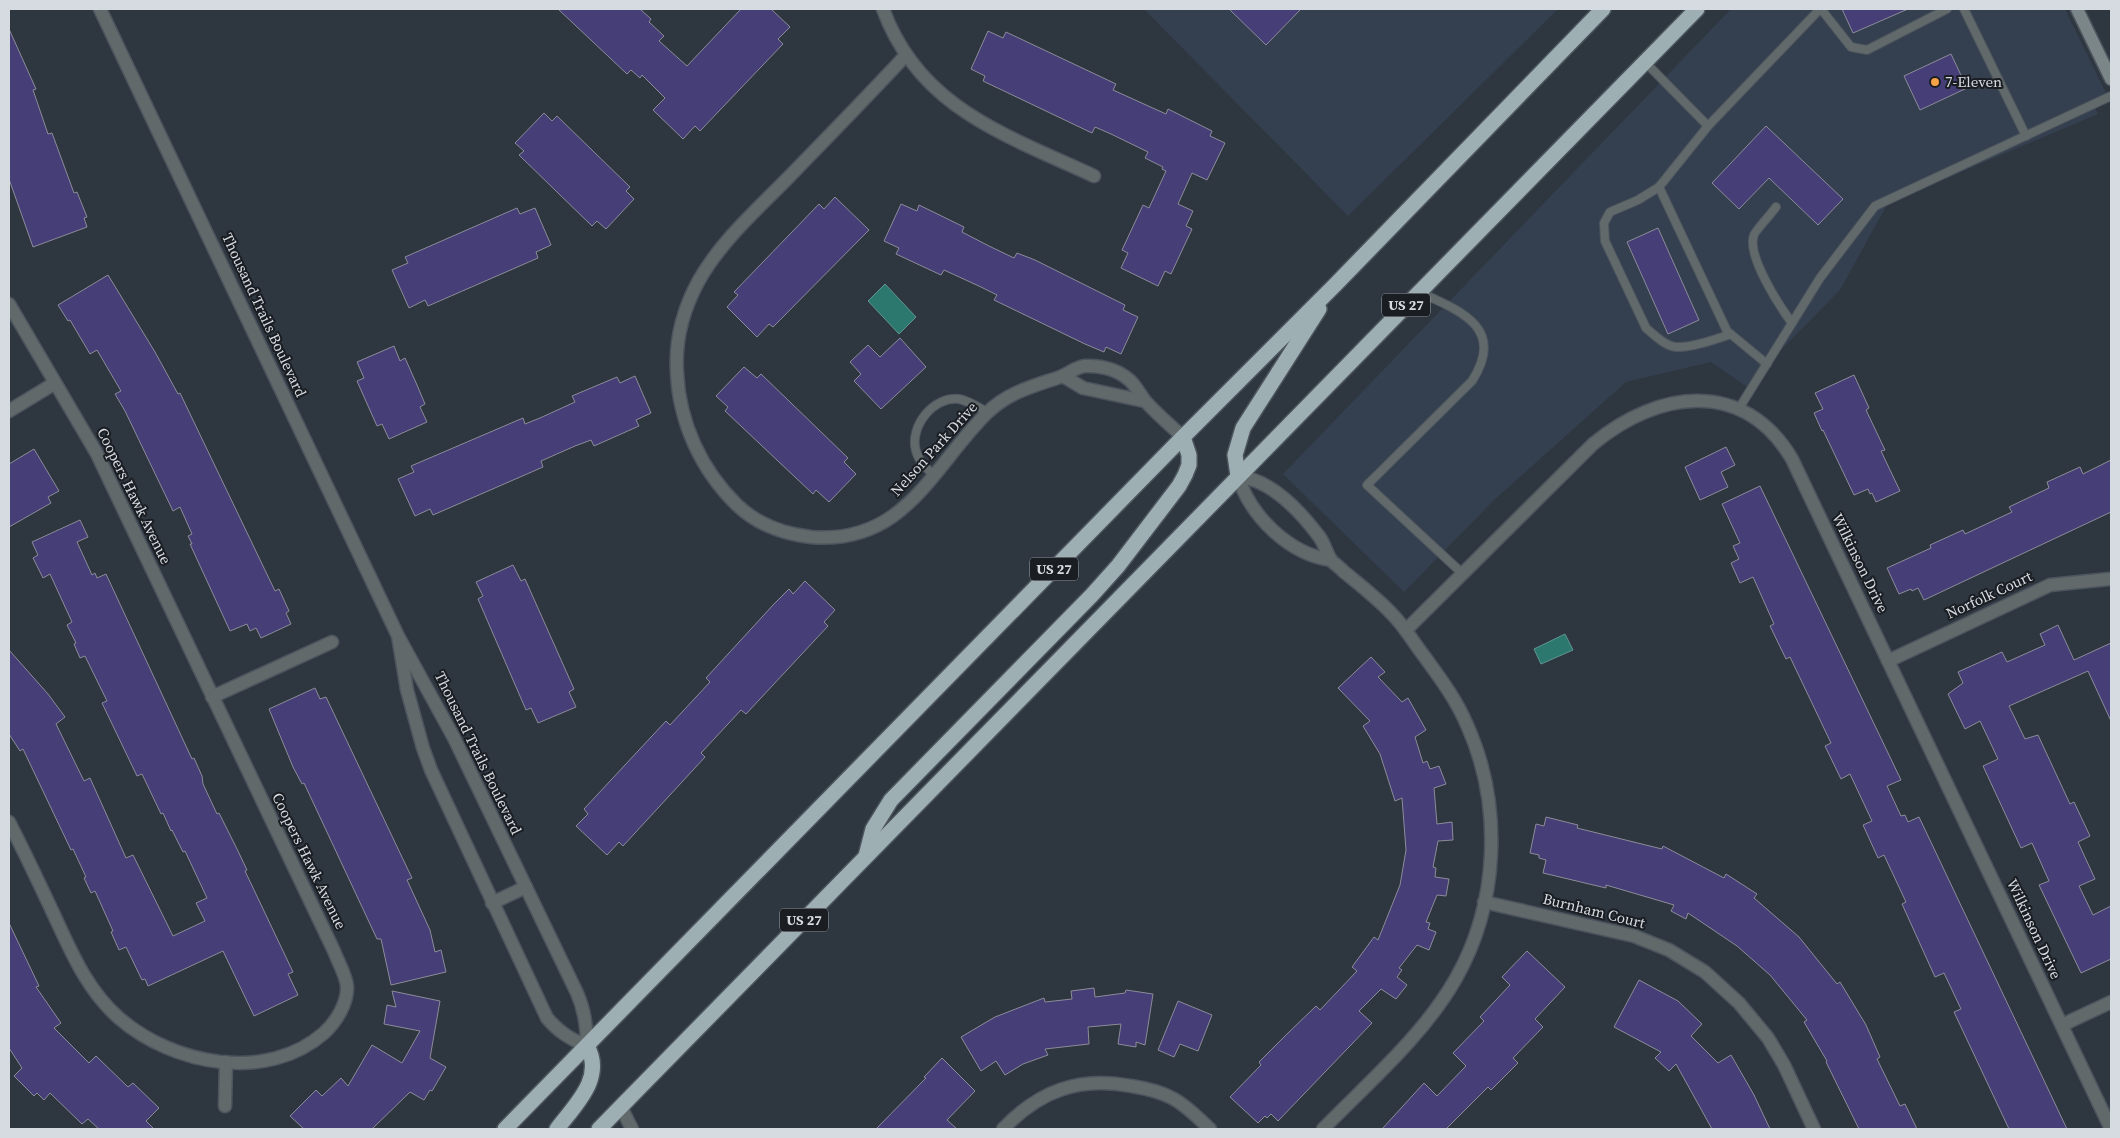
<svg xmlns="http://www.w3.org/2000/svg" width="2120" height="1138" font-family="'Source Serif 4',serif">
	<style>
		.built { fill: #34404f }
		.water { fill: #2c786f; stroke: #5f9691 }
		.building { fill: #453e77; stroke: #8c8c99 }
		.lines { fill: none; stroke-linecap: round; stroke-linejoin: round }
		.lane-casing { stroke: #4c545d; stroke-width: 10 }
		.street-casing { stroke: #4c545d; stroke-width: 15 }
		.secondary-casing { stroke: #4c545d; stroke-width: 15 }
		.highway-casing { stroke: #4c545d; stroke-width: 18 }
		.lane { stroke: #62696b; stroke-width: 8 }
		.street { stroke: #62696b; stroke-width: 12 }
		.secondary { stroke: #7b8689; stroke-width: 12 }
		.highway { stroke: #9eafb4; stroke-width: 15 }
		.poi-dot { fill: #f7a148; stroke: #1a1d22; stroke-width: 2 }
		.labels { text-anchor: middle; stroke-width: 4; stroke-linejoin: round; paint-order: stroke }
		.shield { fill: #1a1d22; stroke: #9da2a8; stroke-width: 1 }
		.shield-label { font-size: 14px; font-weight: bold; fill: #d5dbe1 }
		.poi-label { font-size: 15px; fill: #d5dbe1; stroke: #1a1d22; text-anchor: start }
		.street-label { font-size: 15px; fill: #d5dbe1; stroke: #1a1d22 }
	</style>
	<rect width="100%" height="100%" fill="#2e3640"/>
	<!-- built -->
	<g class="built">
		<polygon points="1144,9 1558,9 1348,216"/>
		<polygon points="1731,9 2065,9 2106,93 2094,105 2098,114 1888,203 1840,290 1780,351 1753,391 1711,362 1626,382 1494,500 1404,592 1283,474"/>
	</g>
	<!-- water -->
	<g class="water">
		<polygon points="885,284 916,317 899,334 868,301"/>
		<polygon points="1565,634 1573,650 1541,664 1534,649"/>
	</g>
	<!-- building -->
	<g class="building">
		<polygon points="558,9 640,9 651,19 649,22 664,36 659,41 687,66 741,9 771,9 790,27 778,39 783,44 719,111 700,131 695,126 683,139 653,110 665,98 642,75 640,78 631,70 627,74"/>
		<polygon points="1229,9 1301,9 1266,45"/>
		<polygon points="1842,9 1908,9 1853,33"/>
		<polygon points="9,29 36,89 33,90 48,134 52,133 74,193 77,192 87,217 84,218 87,227 33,247 9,179"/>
		<polygon points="988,31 1003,38 1006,32 1097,75 1116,84 1113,90 1166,114 1168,109 1212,131 1210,136 1225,143 1207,180 1192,173 1178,204 1193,211 1186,226 1192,229 1171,274 1165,271 1158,286 1121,268 1128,253 1122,250 1143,205 1149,208 1166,171 1162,169 1163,167 1145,158 1148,152 1111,134 1095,127 1092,133 983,81 985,76 971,69"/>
		<polygon points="1951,54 1967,88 1920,110 1904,76"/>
		<polygon points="544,113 552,121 557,116 630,187 626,191 634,199 606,229 597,221 592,226 519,155 524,151 515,143"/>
		<polygon points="1766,126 1843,199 1818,225 1769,178 1739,209 1712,183"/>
		<polygon points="835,197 869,230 773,327 769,324 757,337 727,307 738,295 734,292 819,204 824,209"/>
		<polygon points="901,204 917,211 919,205 964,227 962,232 989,246 1014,258 1017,253 1035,260 1125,305 1123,310 1138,317 1121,354 1106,347 1104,352 1085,344 994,300 997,295 981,287 944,270 941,275 896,254 899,248 884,241"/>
		<polygon points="517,208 520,214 535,208 551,245 536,252 538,258 428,306 425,300 409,308 392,270 408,263 405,257"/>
		<polygon points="1658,228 1699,320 1668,334 1627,242"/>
		<polygon points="108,275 155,352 178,394 180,393 275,591 279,589 289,611 286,613 291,624 261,638 256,628 250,631 247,624 230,631 190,544 192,544 188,536 192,534 180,507 173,511 125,411 115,394 121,391 97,350 90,354 70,320 68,321 58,305"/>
		<polygon points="900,338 926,367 881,409 854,381 861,374 850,362 868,345 880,357"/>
		<polygon points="394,346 400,361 405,358 417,385 425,404 420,407 427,422 389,439 382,424 377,426 357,381 364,378 357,362"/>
		<polygon points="744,367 757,378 761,374 848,458 844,462 856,474 829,502 816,490 813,494 725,411 728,407 716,396"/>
		<polygon points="1854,375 1869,408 1866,410 1885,450 1881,451 1900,491 1876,502 1872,493 1870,494 1868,489 1854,495 1823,430 1822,431 1814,413 1823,409 1815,393"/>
		<polygon points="635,376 651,413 636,420 639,426 594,446 591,440 575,446 541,461 543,467 433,515 430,509 415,516 398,479 414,472 411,466 523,418 525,424 540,418 575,402 572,396 617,377 620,383"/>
		<polygon points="1726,447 1735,465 1721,472 1728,487 1700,500 1685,467"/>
		<polygon points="34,449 59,491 48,497 51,503 9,527 9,464"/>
		<polygon points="2111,460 2111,512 1924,600 1918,588 1912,591 1911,589 1899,594 1887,568 1931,548 1930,545 1963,530 1965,534 2012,512 2009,507 2049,488 2047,482 2080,467 2083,474"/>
		<polygon points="1760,486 1901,780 1887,786 1901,816 1905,815 1908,822 1919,817 2067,1129 2009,1129 1954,1012 1961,1009 1944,973 1935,977 1902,904 1906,902 1884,855 1878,858 1863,825 1872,821 1850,774 1841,779 1825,746 1831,743 1790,657 1786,659 1770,626 1774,624 1753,577 1740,583 1731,563 1739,559 1733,546 1740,543 1722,504"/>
		<polygon points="80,520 88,537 77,542 92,575 95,573 97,578 106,574 192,759 194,758 202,776 203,784 217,814 219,813 237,849 247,870 245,871 293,972 288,974 298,995 254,1016 223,951 148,986 145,979 142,980 126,947 119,950 111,932 113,931 95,891 91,893 84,878 86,877 73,849 71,850 23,749 20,751 9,734 9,650 48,694 65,717 56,724 84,781 90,778 126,858 133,855 173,936 205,921 196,903 207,898 185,851 183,852 172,830 171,831 163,813 161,814 142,774 137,776 102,703 107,701 85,656 80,658 74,644 76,643 67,625 72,622 50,574 43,578 33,558 38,555 32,542"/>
		<polygon points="513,565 521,581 525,579 574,689 569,692 576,707 538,723 531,708 526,710 478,599 483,596 476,582"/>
		<polygon points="805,581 835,610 824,622 828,626 746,714 741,710 701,753 705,757 623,846 619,842 607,855 576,826 588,814 584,809 666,721 670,725 710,682 706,678 774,604 789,589 793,594"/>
		<polygon points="2058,625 2074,660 2111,643 2111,721 2088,671 2009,706 2025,739 2038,735 2070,804 2074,802 2090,836 2078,842 2095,879 2079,886 2093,915 2111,906 2111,959 2081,973 2039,885 2049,881 2032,843 2021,848 1983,766 1998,759 1980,721 1965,729 1948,694 1963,683 1958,672 2002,652 2007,662 2045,645 2040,634"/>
		<polygon points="1371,657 1385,672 1378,677 1402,702 1408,698 1426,730 1415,737 1423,763 1427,761 1430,769 1439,766 1446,784 1434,788 1437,824 1452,822 1453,840 1438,841 1433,867 1436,868 1435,877 1449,879 1446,896 1437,895 1426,922 1430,923 1428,929 1436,932 1429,950 1417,945 1399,968 1402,970 1397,977 1407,985 1396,999 1381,989 1359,1011 1372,1023 1278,1121 1271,1114 1267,1118 1265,1116 1258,1123 1230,1097 1261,1065 1259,1062 1285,1036 1316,1006 1320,1010 1357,971 1352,967 1374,937 1378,940 1400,885 1406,850 1402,798 1395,801 1380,754 1363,726 1370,721 1338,688"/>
		<polygon points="315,688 320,699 326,697 400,853 412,878 407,880 430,930 435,952 441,950 446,972 391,985 381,939 377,939 304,783 302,784 293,767 269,709"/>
		<polygon points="1546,817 1578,825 1577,828 1662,849 1663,846 1724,878 1726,874 1757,894 1754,898 1799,937 1837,984 1840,982 1866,1025 1880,1057 1877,1059 1900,1106 1905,1104 1917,1129 1859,1129 1826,1062 1827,1061 1804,1022 1807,1020 1770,975 1737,946 1688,913 1686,919 1671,911 1674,905 1606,885 1606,888 1543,873 1546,860 1539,858 1539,855 1530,853 1536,824 1544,826"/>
		<polygon points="9,923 39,986 36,987 61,1023 54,1028 89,1063 96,1056 128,1087 133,1083 159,1108 146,1121 154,1129 99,1129 88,1119 82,1124 50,1093 44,1100 37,1093 34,1096 14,1076 22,1068 9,1048"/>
		<polygon points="1527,951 1565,987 1535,1019 1543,1027 1513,1058 1518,1063 1491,1090 1488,1087 1446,1129 1382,1129 1424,1083 1437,1096 1466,1066 1453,1053 1484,1021 1480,1017 1510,985 1502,977"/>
		<polygon points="1639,980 1678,1001 1702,1024 1691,1036 1718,1063 1731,1055 1754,1095 1770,1129 1712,1129 1676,1064 1669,1071 1655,1058 1661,1052 1614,1027"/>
		<polygon points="1094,988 1095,997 1125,993 1126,990 1153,994 1145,1045 1136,1042 1136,1047 1118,1044 1121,1024 1088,1027 1089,1044 1045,1049 1048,1055 1023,1064 1005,1075 996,1061 981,1071 961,1037 995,1017 1044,998 1045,1002 1072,999 1071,991"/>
		<polygon points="392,991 440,1001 430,1058 446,1067 432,1091 430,1090 424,1100 410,1092 372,1129 304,1129 290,1116 316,1090 322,1096 341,1078 348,1086 372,1045 402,1063 420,1031 384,1024 387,1005 396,1007"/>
		<polygon points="1178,1001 1212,1015 1198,1051 1180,1044 1174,1057 1158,1050"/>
		<polygon points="942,1058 975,1091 947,1120 957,1129 876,1129 926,1078 924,1077"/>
	</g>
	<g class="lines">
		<!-- lane casing -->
		<g class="lane-casing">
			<g id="lane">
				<polyline points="1821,9 1851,47 1867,50 1947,9"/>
				<polyline points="1964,9 2026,136"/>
				<polyline points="1645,62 1708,126 1820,9"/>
				<polyline points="1659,187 1708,126"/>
				<path d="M 1776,207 C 1772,213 1755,231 1754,235 C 1746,255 1780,307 1792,323"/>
				<path d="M 1419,292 C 1461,311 1506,328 1472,381 L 1367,485 L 1463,574"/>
				<path d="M 1731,334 C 1717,339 1691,348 1676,347 C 1665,346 1654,335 1646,328 L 1605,241 L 1604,223 L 1610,212 L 1638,200 L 1659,187 L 1727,331 L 1767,364"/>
				<polyline points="1738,410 1820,278 1875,206 2111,96"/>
				<path d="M 935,476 C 927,469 919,462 916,451 C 909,427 933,396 959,399 C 969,401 978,407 987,412"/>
			</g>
		</g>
		<!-- street casing -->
		<g class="street-casing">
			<g id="street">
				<path d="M 100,9 L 398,636 L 454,738 L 577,993 C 585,1011 587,1027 587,1046 C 570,1039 559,1032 547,1018 L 431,770 L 423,748 L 407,690 L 398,636"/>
				<path d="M 883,9 C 919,108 1006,135 1094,176"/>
				<path d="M 906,55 C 866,98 825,140 784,182 C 753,213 719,244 698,282 C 683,310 675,341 677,372 C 679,422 701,470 737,505 C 757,524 784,534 811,537 C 905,545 932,467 987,413 C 1008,392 1034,386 1060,377 C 1069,374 1075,367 1085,366 C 1103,365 1123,371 1134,385 C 1139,391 1142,398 1147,403 C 1158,415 1171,426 1183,437"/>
				<path d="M 9,304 L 97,454 L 334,951 C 338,962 346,975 347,986 C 348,1003 336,1022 324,1033 C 267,1083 173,1065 119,1018 C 88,991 72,954 55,917 C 40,885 25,853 9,822"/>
				<polyline points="1063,376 1083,388 1144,401"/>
				<polyline points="9,411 55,383"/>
				<path d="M 1406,630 L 1593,444 C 1658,390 1744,378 1792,459 L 2111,1129"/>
				<polyline points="1888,661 2050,585 2109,579"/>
				<polyline points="212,697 332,642"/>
				<polyline points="1484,902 1634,936 1669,950 1705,972 1739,1003 1768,1038 1784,1065 1814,1129"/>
				<polyline points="492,903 526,887"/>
				<polyline points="2062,1025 2111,1002"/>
				<polyline points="225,1106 226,1062"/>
				<polyline points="621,1107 632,1129"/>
				<path d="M 1003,1129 C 1039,1091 1079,1076 1131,1086 C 1144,1088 1159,1091 1172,1098 C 1186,1105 1198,1118 1210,1129"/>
				<path d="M 1323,1129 C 1369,1082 1422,1037 1455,980 C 1499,904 1503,805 1467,725 C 1456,699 1440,678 1424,656 C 1413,642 1405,627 1392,614 C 1377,598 1360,585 1343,571 C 1340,567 1334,564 1331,560 C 1326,552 1324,542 1318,535 C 1299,510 1271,480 1238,476 C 1250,516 1289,554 1331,560"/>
			</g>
		</g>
		<!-- secondary casing -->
		<g class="secondary-casing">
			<polyline id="secondary" points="2077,9 2111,79"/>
		</g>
		<!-- highway casing -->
		<g class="highway-casing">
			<g id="highway">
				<polyline points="1238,476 1235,455 1243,428 1319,309"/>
				<polyline points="866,856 873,829 891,800 1092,595 1118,566 1179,486 1185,475 1189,465 1189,455 1183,437"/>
				<polyline points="505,1129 1183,437 1335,285 1603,9"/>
				<path d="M 557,1129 C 575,1105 605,1078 587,1046"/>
				<polyline points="599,1129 1697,9"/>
			</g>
		</g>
		<!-- lane -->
		<use href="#lane" class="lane"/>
		<!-- street -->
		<use href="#street" class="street"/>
		<!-- secondary -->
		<use href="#secondary" class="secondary"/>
		<!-- highway -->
		<use href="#highway" class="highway"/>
	</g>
	<!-- markers -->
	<circle class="poi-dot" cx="1935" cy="82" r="5"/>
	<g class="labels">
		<!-- shield labels -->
		<g class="shield">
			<rect x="1382" y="293.5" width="48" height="23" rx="4"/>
			<rect x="1030" y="557.5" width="48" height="23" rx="4"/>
			<rect x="780" y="908.5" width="48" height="23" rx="4"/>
		</g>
		<g class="shield-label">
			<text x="1406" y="310">US 27</text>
			<text x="1054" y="574">US 27</text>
			<text x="804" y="925">US 27</text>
		</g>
		<!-- poi labels -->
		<g class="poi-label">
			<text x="1945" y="87">7-Eleven</text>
		</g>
		<!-- street labels -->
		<g class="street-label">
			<text transform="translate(264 315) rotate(65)" y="5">Thousand Trails Boulevard</text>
			<text transform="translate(934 449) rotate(-48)" y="5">Nelson Park Drive</text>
			<text transform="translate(134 496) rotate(64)" y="5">Coopers Hawk Avenue</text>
			<text transform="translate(1860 563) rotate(64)" y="5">Wilkinson Drive</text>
			<text transform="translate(1989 595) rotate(-25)" y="5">Norfolk Court</text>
			<text transform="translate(478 753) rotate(64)" y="5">Thousand Trails Boulevard</text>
			<text transform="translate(309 861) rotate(64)" y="5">Coopers Hawk Avenue</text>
			<text transform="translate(1594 911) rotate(14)" y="5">Burnham Court</text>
			<text transform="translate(2034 929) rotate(65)" y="5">Wilkinson Drive</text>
		</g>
	</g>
	<!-- border -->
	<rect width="2120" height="1138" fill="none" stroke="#d5dbe1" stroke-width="20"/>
</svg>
